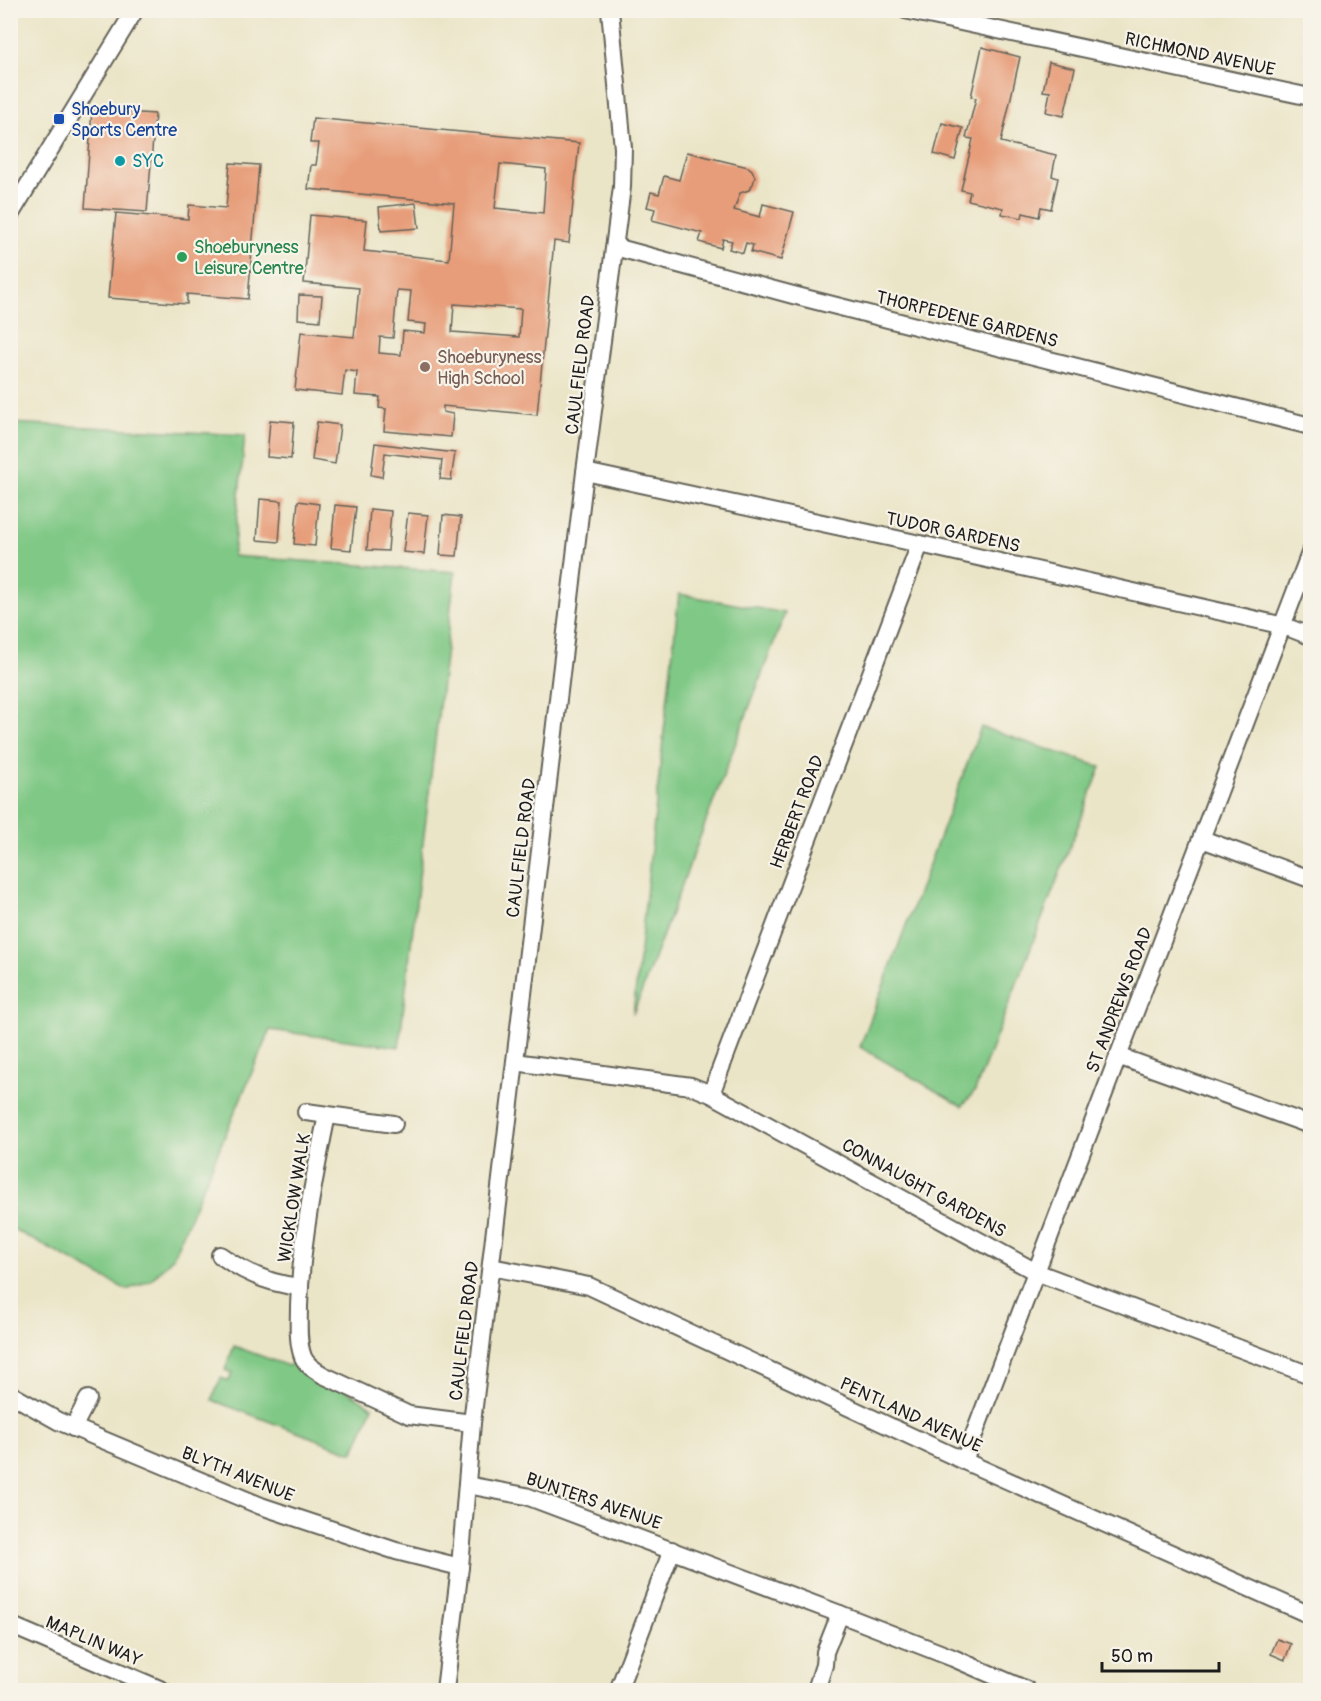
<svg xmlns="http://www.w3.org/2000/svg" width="1321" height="1701" font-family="Pangolin,sans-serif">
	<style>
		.green { fill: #7fc885; stroke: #4e7250; stroke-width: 1.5 }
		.building { fill: #e79d79; fill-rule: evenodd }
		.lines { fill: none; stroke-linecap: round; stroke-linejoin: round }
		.minor-casing { stroke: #646258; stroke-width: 20 }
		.minor { stroke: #fff; stroke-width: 16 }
		.transit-dot { fill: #1a4fb4; stroke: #f7f3e8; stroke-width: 2 }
		.culture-dot { fill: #0f9aa8; stroke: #f7f3e8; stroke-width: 2 }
		.leisure-dot { fill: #2e9e5b; stroke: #f7f3e8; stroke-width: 2 }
		.education-dot { fill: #8d6e63; stroke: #f7f3e8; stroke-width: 2 }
		.labels { text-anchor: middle; stroke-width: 4.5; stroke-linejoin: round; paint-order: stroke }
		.street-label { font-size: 18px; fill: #1c1c1c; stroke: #f7f3e8 }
		.transit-label { font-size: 18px; fill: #164399; stroke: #f7f3e8; text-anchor: start }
		.culture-label { font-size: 18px; fill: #0d838f; stroke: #f7f3e8; text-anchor: start }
		.leisure-label { font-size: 18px; fill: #27864d; stroke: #f7f3e8; text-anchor: start }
		.education-label { font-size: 18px; fill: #785e54; stroke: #f7f3e8; text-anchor: start }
	</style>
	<rect width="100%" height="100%" fill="#f7f3e8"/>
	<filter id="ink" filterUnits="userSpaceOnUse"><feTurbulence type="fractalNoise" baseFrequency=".0167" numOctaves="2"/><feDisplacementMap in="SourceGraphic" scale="12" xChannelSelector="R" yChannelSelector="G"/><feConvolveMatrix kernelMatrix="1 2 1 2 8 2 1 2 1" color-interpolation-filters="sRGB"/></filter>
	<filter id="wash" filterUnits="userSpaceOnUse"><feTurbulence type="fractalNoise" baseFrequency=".008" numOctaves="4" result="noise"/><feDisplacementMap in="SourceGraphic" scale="24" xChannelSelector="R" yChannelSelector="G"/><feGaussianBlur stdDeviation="1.35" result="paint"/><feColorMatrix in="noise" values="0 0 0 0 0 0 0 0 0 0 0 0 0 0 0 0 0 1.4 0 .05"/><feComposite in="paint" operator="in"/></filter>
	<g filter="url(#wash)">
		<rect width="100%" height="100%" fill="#ebe5c8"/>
		<!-- green -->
		<g class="green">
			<polygon points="10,423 245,435 233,556 455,572 399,1047 270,1030 173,1257 151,1280 127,1290 11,1228"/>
			<polygon points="679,594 785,613 633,1014"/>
			<polygon points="981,727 1101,767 975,1091 962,1106 860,1047"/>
			<polygon points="234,1346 288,1366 297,1360 373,1407 353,1453 212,1400 221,1378 229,1381 232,1373 225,1370"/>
		</g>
		<g id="blocks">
			<!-- building -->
			<g class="building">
				<polygon points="982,47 1020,57 1001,142 1056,155 1052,176 1058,178 1051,209 1041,207 1039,217 1023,213 1022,218 1002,214 1003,208 968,200 970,192 961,190 973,139 966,138 976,98 971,97"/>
				<polygon points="1049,62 1075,68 1064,116 1046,112 1050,92 1043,91"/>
				<polygon points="92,110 155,114 147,212 85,208"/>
				<path d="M 313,118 L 579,143 L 569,243 L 554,241 L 537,415 L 443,406 L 443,412 L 453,414 L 451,437 L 384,431 L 386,409 L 379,408 L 380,397 L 355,395 L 357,372 L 345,370 L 342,395 L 295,390 L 301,332 L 354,337 L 359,288 L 304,283 L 310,215 L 367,220 L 364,251 L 449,260 L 454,203 L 308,189 L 311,165 L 316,165 L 319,143 L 310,143 ZM 500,164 L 546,169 L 543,213 L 495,208 ZM 397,290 L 411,291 L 408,322 L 426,324 L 425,333 L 403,331 L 401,355 L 379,353 L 380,337 L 393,338 ZM 454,304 L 521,309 L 519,337 L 452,332 Z"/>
				<polygon points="942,123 963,128 955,160 934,154"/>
				<polygon points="687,152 748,167 752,170 755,177 753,184 749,190 740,193 734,210 760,217 763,204 794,212 781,260 751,252 753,245 746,243 743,253 729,249 732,241 723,239 721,248 699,242 702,233 652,220 655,209 647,207 651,192 659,194 664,176 679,180"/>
				<polygon points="230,163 259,165 248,299 187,294 187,304 108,298 116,213 188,219 189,205 226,208"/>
				<polygon points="416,203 419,228 381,231 379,207"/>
				<polygon points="299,295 322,296 320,321 298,319"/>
				<polygon points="270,420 294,422 291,459 267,457"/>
				<polygon points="317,422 340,425 335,464 312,460"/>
				<polygon points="375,443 455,453 451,480 440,479 442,460 385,453 382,477 371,475"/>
				<polygon points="260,499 282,501 279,542 257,540"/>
				<polygon points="298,501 319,504 315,546 294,544"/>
				<polygon points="335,505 356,507 351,550 331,548"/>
				<polygon points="370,509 391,511 388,551 367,550"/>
				<polygon points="408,513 428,515 424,554 403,552"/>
				<polygon points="443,515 461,517 457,556 440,555"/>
				<polygon points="1277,1639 1291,1644 1285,1660 1271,1654"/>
			</g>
		</g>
	</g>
	<g filter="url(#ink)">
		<use href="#blocks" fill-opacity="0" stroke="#646258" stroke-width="1.5"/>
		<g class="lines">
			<!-- minor casing -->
			<g class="minor-casing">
				<g id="minor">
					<polyline points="905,10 1310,97"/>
					<polyline points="10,215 135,10"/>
					<polyline points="615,247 793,295 1310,426"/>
					<polyline points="585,472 920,544 1284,626 1310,636"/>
					<polyline points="1202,839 1310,879"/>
					<polyline points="1118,1056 1310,1125"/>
					<polyline points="515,1062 691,1086 711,1094 1036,1272 1310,1375"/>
					<polyline points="711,1094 920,544"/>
					<polyline points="306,1112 394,1124"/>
					<path d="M 327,1115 C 314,1178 301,1242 299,1306 C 299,1322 297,1342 303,1357 C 307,1366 315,1370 323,1375 L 409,1415 L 472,1423"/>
					<path d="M 220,1255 C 243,1272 271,1284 300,1287"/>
					<polyline points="491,1267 589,1286 964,1461 1310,1615"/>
					<polyline points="10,1394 58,1421 261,1506 396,1551 460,1567"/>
					<polyline points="73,1428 88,1399"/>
					<polyline points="964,1461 1310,553"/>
					<polyline points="467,1485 526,1496 840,1614 953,1658 1027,1690"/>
					<polyline points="10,1625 162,1690"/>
					<polyline points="619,1688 672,1550"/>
					<polyline points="445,1690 460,1567 472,1423 585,472 622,187 623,148 610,10"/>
					<polyline points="816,1690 824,1665 825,1652 840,1614"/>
				</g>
			</g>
			<!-- minor -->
			<use href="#minor" class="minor"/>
		</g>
	</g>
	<!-- markers -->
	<rect class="transit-dot" x="53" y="113" width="12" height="12" rx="3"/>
	<circle class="culture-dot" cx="120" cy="161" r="6"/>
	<circle class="leisure-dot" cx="182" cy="257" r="6"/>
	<circle class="education-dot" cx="425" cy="367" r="6"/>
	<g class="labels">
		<!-- street labels -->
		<g class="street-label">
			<text transform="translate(1200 54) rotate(12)" y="6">RICHMOND AVENUE</text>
			<text transform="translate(967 319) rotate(14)" y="6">THORPEDENE GARDENS</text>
			<text transform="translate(580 365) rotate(-83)" y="6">CAULFIELD ROAD</text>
			<text transform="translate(953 532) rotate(12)" y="6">TUDOR GARDENS</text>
			<text transform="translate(797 812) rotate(-69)" y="6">HERBERT ROAD</text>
			<text transform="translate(521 848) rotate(-83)" y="6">CAULFIELD ROAD</text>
			<text transform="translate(1119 1000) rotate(-69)" y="6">ST ANDREWS ROAD</text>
			<text transform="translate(924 1188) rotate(29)" y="6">CONNAUGHT GARDENS</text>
			<text transform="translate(294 1198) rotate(-81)" y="6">WICKLOW WALK</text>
			<text transform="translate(464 1331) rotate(-83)" y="6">CAULFIELD ROAD</text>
			<text transform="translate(911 1415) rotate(25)" y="6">PENTLAND AVENUE</text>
			<text transform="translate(238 1474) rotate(22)" y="6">BLYTH AVENUE</text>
			<text transform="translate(594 1501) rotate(19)" y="6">BUNTERS AVENUE</text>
			<text transform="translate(94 1641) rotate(23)" y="6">MAPLIN WAY</text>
		</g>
		<!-- transit labels -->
		<g class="transit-label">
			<text x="71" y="115">Shoebury<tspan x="71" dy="21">Sports Centre</tspan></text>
		</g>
		<!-- culture labels -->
		<g class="culture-label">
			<text x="132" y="167">SYC</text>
		</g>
		<!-- leisure labels -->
		<g class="leisure-label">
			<text x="194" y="253">Shoeburyness<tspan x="194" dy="21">Leisure Centre</tspan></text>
		</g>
		<!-- education labels -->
		<g class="education-label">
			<text x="437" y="363">Shoeburyness<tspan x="437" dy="21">High School</tspan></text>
		</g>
	</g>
	<!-- margin -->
	<rect width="1321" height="1701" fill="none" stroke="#f7f3e8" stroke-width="36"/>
	<!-- scale -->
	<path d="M1102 1662v9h117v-9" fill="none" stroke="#1c1c1c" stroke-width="3"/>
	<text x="1111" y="1662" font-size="18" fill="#1c1c1c" stroke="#f7f3e8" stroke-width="4.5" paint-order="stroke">50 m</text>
</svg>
